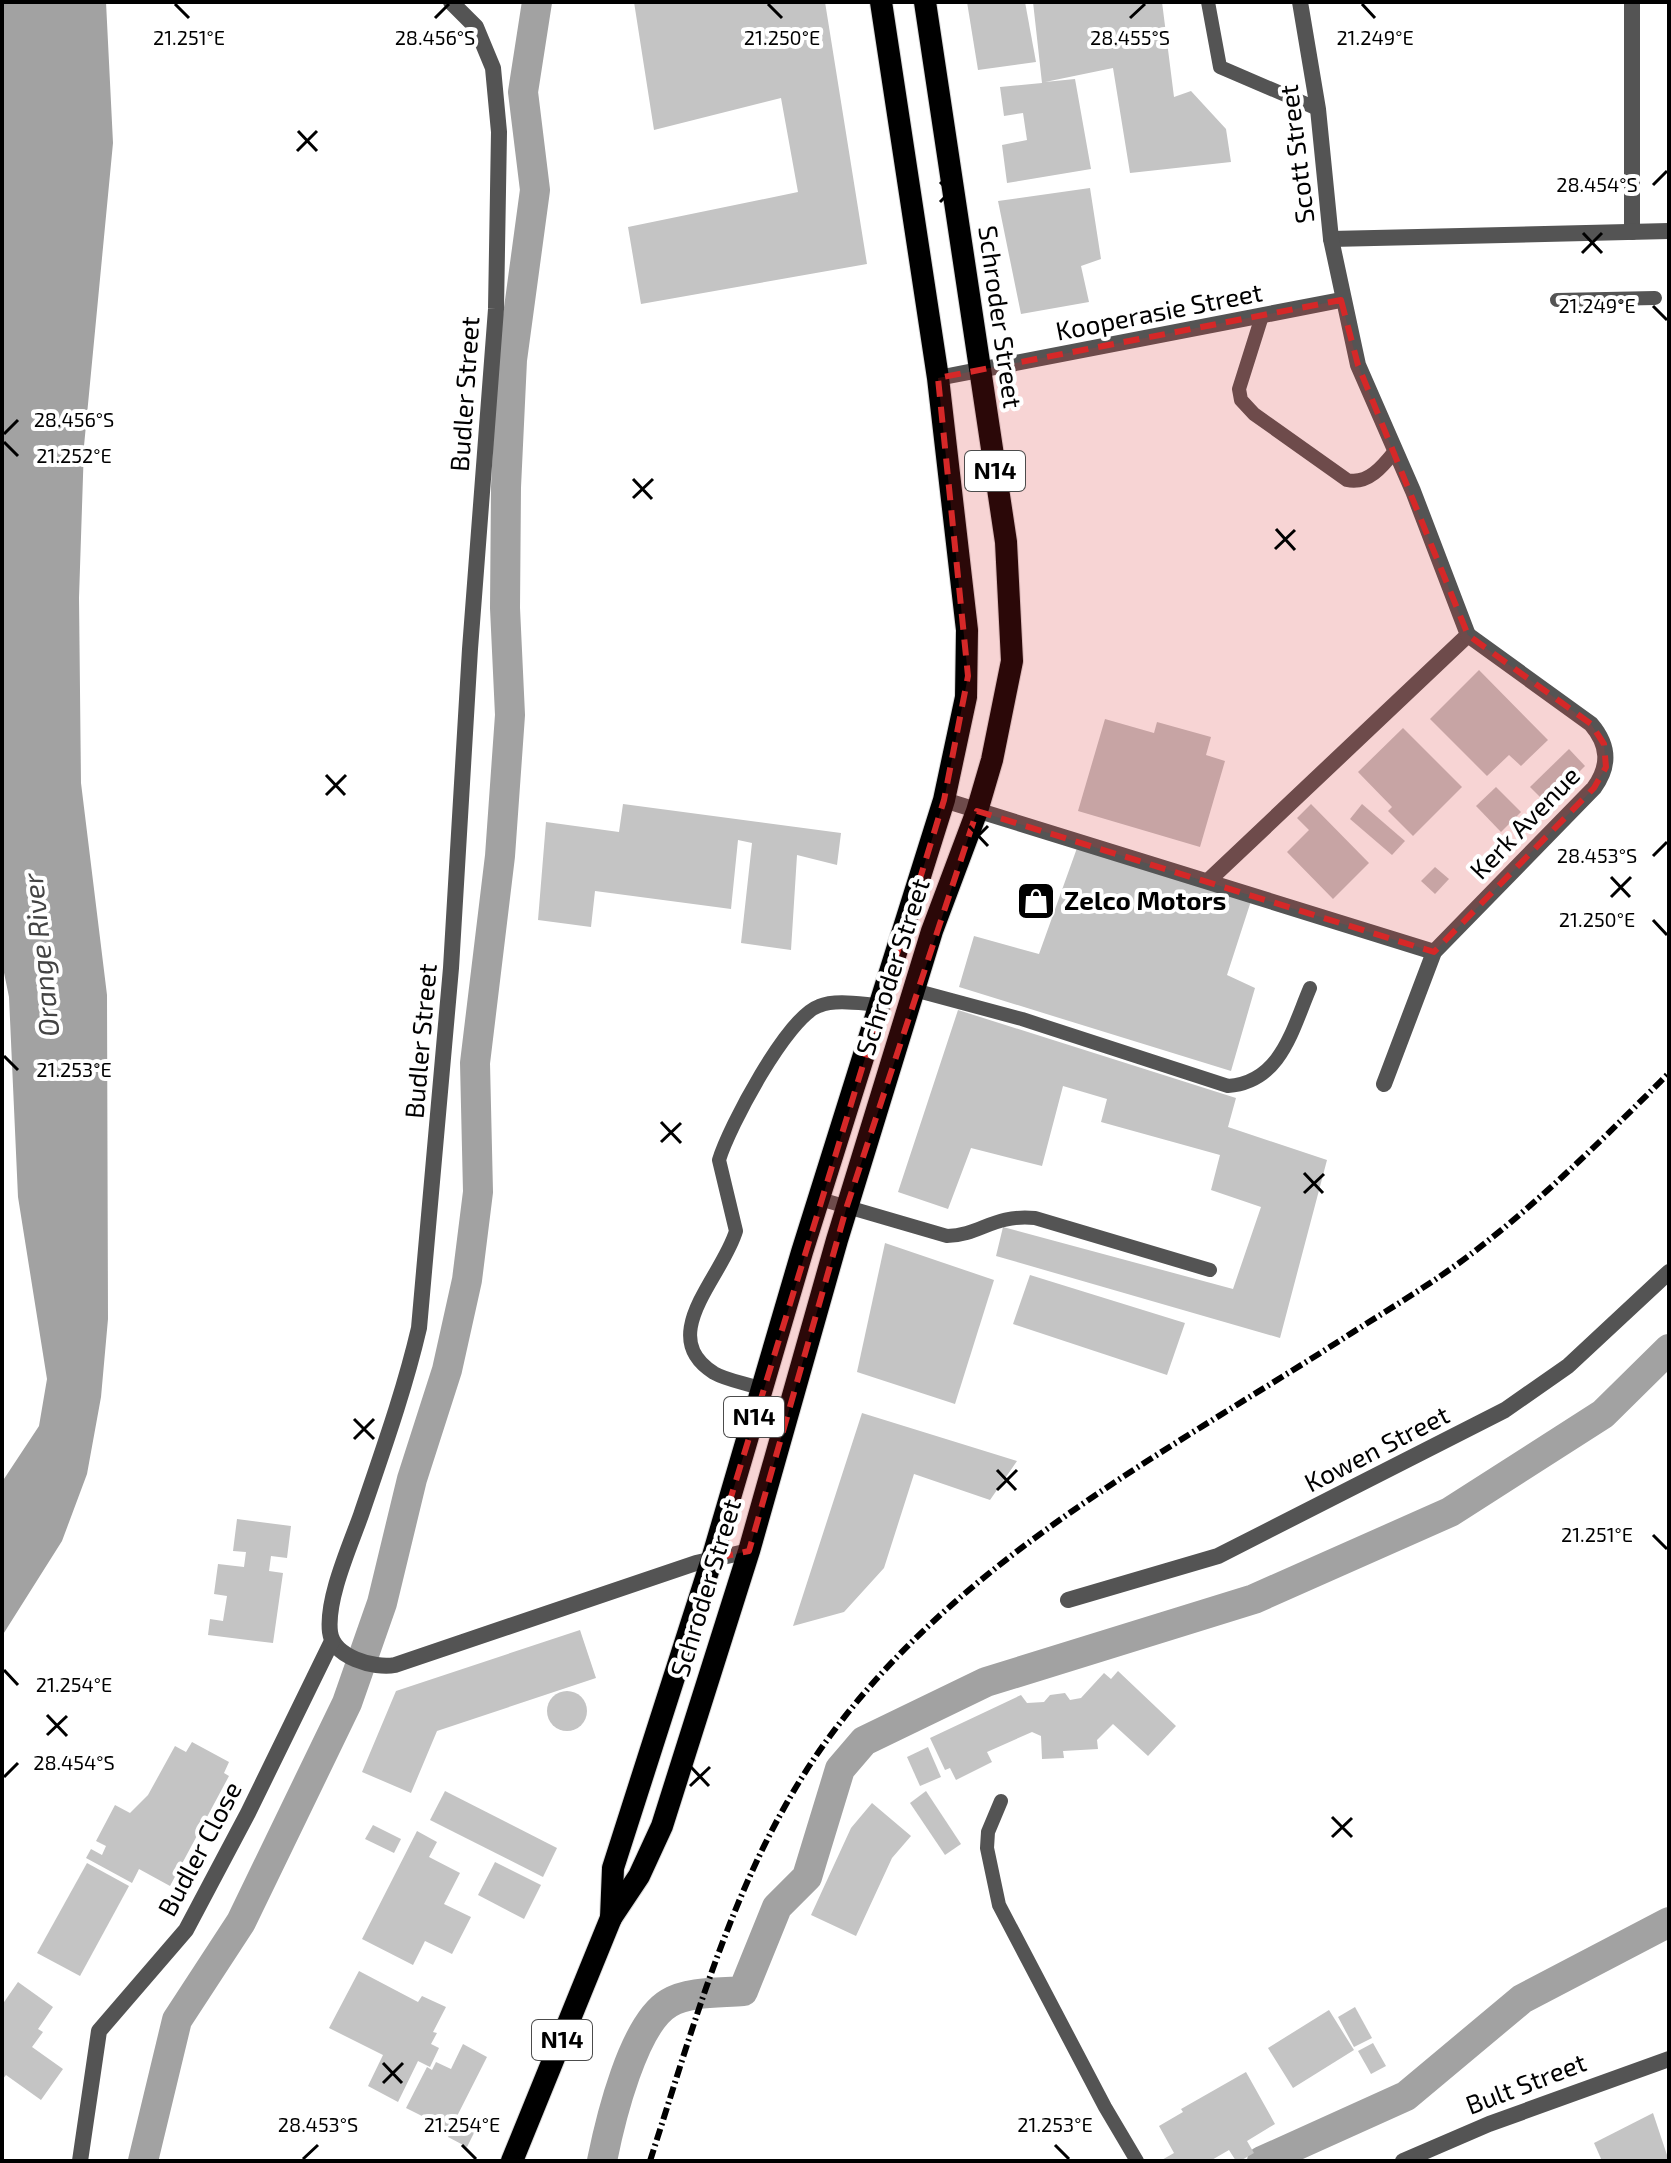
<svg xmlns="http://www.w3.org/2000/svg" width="1671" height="2163" font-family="'Exo 2',sans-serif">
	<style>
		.water { fill: #a2a2a2 }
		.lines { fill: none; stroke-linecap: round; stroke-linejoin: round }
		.canal { stroke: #a2a2a2; stroke-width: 30 }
		.building { fill: #c4c4c4 }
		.trunk-casing { stroke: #dbdbdb; stroke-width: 24 }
		.service { stroke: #545454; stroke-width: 14 }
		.minor { stroke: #545454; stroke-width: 16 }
		.trunk { stroke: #000; stroke-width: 22 }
		.rail { stroke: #000; stroke-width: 6; stroke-dasharray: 12 4 2 4; stroke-linecap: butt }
		.marked { fill: #d62828; fill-opacity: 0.2; stroke: #d62828; stroke-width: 6; stroke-dasharray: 16 10; stroke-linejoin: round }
		.ticks { fill: none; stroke: #000; stroke-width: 3 }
		.labels { text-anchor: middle; stroke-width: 8; stroke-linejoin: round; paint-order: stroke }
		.shield { fill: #fff; stroke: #4c4c4c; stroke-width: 2 }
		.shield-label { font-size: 24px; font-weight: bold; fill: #000 }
		.street-label { font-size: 26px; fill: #000; stroke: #fff }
		.poi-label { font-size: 26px; font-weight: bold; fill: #000; stroke: #fff; text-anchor: start }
		.water-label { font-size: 28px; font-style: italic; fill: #434343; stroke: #fff }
		.ticks-label { font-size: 20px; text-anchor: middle; fill: #000; stroke: #fff; stroke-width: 8; stroke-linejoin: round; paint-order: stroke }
	</style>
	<rect width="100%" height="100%" fill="#fff"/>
	<!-- water -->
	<polygon class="water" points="2,2 106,2 113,143 84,446 79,598 81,783 107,995 108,1319 101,1397 87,1474 62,1541 2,1636 2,1482 39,1426 47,1379 18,1197 9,997 2,963"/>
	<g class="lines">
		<!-- canal -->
		<g class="canal">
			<polyline points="143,2161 177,2020 241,1922 347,1703 382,1603 412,1479 447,1370 467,1280 478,1192 475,1063 500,856 510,715 505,608 506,487 512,360 535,190 523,92 537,2"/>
			<path d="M 602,2161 C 610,2121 633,2024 669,2003 C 689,1991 721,1993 743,1991 L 777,1907 L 807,1877 L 840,1769 L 864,1741 L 986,1682 L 1254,1599 L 1450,1512 L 1603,1414 L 1669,1349"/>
			<polyline points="1262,2161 1406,2096 1522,1999 1669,1922"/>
		</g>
	</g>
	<!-- building -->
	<g class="building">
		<polygon points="634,2 825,2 867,264 641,304 628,227 798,192 781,98 654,130"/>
		<polygon points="967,2 1025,2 1036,62 978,70"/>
		<polygon points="1033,2 1162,2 1174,97 1191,91 1226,129 1231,162 1130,173 1113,68 1045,82 1075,79 1091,169 1007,183 1002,145 1027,140 1023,113 1004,116 1000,87 1042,83"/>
		<polygon points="1090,188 1101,259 1081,266 1089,302 1021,314 998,201"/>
		<polygon points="1479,670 1548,740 1521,766 1509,755 1487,776 1430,719"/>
		<polygon points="1105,719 1154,733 1157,722 1211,737 1206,755 1225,761 1200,847 1078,811"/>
		<polygon points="1403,728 1462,787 1413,836 1388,811 1392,807 1358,772"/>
		<polygon points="1569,749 1585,766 1547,804 1530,787"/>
		<polygon points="1496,787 1521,812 1501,832 1476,806"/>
		<polygon points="623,804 841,833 837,865 797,855 791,950 741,943 752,843 738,840 731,909 595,891 591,927 538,920 546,822 619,832"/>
		<polygon points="1311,804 1369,863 1333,899 1287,852 1309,830 1297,818"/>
		<polygon points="1362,804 1405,841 1392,855 1350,819"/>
		<polygon points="1077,848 1251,901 1227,975 1255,988 1231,1071 959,987 974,936 1039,954"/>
		<polygon points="1435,867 1449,879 1435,894 1421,881"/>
		<polygon points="958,1010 1236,1098 1228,1127 1327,1160 1280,1338 996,1256 1003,1227 1233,1289 1261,1207 1211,1190 1220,1155 1101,1122 1107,1099 1063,1086 1042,1166 971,1148 948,1209 898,1192"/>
		<polygon points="885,1243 994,1280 955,1404 857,1372"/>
		<polygon points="1030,1275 1185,1323 1167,1375 1013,1324"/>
		<polygon points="862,1413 1017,1461 990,1500 914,1474 884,1568 844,1612 793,1626"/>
		<polygon points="237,1519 291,1526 287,1558 271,1556 269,1571 283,1573 273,1643 208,1635 210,1619 223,1621 227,1596 214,1594 218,1564 244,1567 246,1552 233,1551"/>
		<polygon points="580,1630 596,1678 437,1731 411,1793 362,1772 396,1691"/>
		<polygon points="1118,1671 1176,1726 1148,1756 1113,1724 1097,1740 1098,1749 1063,1751 1064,1758 1042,1759 1041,1736 1032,1732 987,1752 992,1762 956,1780 950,1768 945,1770 930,1738 1021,1695 1027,1703 1044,1702 1050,1695 1065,1693 1070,1700 1081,1698 1104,1673 1111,1679"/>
		<circle cx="567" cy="1711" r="20"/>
		<polygon points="192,1742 229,1762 224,1773 229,1776 170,1886 139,1869 132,1883 86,1858 91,1849 102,1855 106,1846 96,1841 115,1805 130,1813 148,1795 175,1746 186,1752"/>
		<polygon points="928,1747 941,1777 920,1786 907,1757"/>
		<polygon points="445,1791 557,1848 543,1877 430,1820"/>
		<polygon points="926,1791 961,1844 945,1855 910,1803"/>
		<polygon points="872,1803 911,1836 892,1858 856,1936 811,1915 851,1828"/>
		<polygon points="373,1825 401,1839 394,1853 365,1839"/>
		<polygon points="417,1831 437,1842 429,1857 460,1873 444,1904 471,1917 452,1954 425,1941 413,1965 362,1939"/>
		<polygon points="495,1862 541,1885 524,1919 478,1895"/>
		<polygon points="87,1863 129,1886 80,1976 37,1953"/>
		<polygon points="359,1971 418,2002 422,1996 446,2007 433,2032 437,2033 431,2044 439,2048 430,2067 418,2061 398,2102 368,2086 383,2055 329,2028"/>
		<polygon points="18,1982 53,2007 38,2029 43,2032 32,2047 63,2069 41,2100 6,2075 2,2080 2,2005"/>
		<polygon points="1355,2007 1372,2038 1354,2047 1338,2017"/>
		<polygon points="1329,2010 1354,2050 1293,2088 1268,2048"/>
		<polygon points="1373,2043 1386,2066 1371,2074 1358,2051"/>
		<polygon points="463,2044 487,2057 450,2130 406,2108 427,2067 432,2070 436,2062 451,2069"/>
		<polygon points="1246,2072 1275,2124 1247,2141 1254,2153 1240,2161 1236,2161 1229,2150 1210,2161 1160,2161 1174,2153 1159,2126 1183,2112 1181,2109"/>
		<polygon points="1653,2113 1669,2161 1602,2161 1594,2143"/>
		<polygon points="458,2117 477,2127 467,2147 448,2137"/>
	</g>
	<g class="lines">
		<!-- trunk casing -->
		<g class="trunk-casing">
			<g id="trunk">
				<polyline points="611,1918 613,1868 712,1559 802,1252 944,800 966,697 967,630 938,378 881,2"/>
				<polyline points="512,2161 611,1918 639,1876 662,1826 749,1551 837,1240 932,931 977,811 992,760 1012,661 1006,542 925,2"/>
			</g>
		</g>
		<!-- service -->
		<g class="service">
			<polyline points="1208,2 1220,67 1318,109"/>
			<polyline points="1557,300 1655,298"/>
			<path d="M 1262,316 L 1239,389 L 1241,400 L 1254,414 L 1347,480 C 1368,485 1383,466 1395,451"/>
			<path d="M 914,990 L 1022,1019 L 1228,1086 C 1281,1082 1292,1030 1310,988"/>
			<path d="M 820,1199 L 947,1236 C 981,1235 993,1214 1035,1218 L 1210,1270"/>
			<path d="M 762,1389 C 747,1383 728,1381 714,1373 C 655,1336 722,1278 736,1231 L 719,1160 C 729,1127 787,1017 819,1006 C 836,999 862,1004 880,1005"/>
			<polyline points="1001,1801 988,1832 987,1848 999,1905 1105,2107 1137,2161"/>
		</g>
		<!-- minor -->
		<g class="minor">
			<path d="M 451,2 L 476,27 L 493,68 L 499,132 L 496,309 L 470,649 L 451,968 L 419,1328 C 404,1392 382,1453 361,1515 C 350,1546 326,1599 330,1632 C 333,1657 374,1669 395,1665 L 696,1563 L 749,1551"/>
			<polyline points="1632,2 1632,232"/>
			<polyline points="1331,239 1669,231"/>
			<polyline points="938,378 1341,300"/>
			<polyline points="944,800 1434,952"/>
			<polyline points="1209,880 1468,635 1413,491 1358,365 1331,239 1318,109 1300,2"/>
			<path d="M 1384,1084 L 1434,952 L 1594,788 C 1610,766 1609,745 1591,724 L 1468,635"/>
			<polyline points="1068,1600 1218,1556 1505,1410 1568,1366 1669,1272"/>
			<polyline points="80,2161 99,2031 186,1930 248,1813 332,1641"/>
			<polyline points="1403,2161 1489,2124 1669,2059"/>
		</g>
		<!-- trunk -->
		<use href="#trunk" class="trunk"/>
		<!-- rail -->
		<path class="rail" d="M 650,2161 C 697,2016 738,1861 830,1736 C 961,1558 1165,1453 1347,1336 C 1389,1309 1435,1282 1475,1251 C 1545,1197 1607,1135 1669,1073"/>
	</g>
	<!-- marked area -->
	<path class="marked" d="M 1341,300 L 1358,365 L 1468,635 L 1591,724 L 1604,744 L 1606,767 L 1594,788 L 1434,952 L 977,811 L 847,1206 L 749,1551 L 712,1559 L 944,800 L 968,676 L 938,378 Z"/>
	<!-- ticks -->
	<path class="ticks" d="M 175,4 L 189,18M 768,4 L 782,18M 1362,4 L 1375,18M 435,18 L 449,4M 1130,18 L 1145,4M 298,131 L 317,151M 297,151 L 317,131M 940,182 L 960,202M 1653,185 L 1667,171M 940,202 L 960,182M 1583,233 L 1602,253M 1582,253 L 1602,233M 1653,306 L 1667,320M 4,434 L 18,420M 4,442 L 18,456M 633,479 L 652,499M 633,498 L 653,479M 1276,529 L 1295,550M 1275,549 L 1295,530M 326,775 L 345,795M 326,795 L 346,775M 969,826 L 988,846M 968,846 L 988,826M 1653,856 L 1667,842M 1611,877 L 1630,897M 1611,897 L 1631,877M 1653,920 L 1667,935M 4,1056 L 18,1070M 661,1122 L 681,1143M 661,1142 L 681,1123M 1304,1173 L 1323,1193M 1304,1193 L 1324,1174M 354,1419 L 374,1439M 354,1439 L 374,1419M 997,1470 L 1016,1490M 997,1490 L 1017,1470M 1653,1535 L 1667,1549M 4,1670 L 18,1685M 47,1715 L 67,1736M 47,1735 L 67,1716M 690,1766 L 709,1786M 4,1777 L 18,1763M 690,1786 L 710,1767M 1332,1817 L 1352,1837M 1332,1837 L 1352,1818M 383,2063 L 402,2083M 383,2083 L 403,2063M 462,2145 L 476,2159M 1055,2145 L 1069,2159M 303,2159 L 318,2145"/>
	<!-- icons -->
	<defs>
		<g id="shop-square" transform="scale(2)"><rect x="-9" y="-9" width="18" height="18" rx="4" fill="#000" stroke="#fff"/><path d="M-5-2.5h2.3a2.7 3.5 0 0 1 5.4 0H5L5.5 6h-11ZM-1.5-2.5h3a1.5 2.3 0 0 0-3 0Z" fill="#fff"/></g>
	</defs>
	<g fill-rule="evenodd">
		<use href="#shop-square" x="1036" y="901"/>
	</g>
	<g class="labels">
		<!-- shield labels -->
		<g class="shield">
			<rect x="965" y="451" width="60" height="40" rx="6"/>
			<rect x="724" y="1397" width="60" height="40" rx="6"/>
			<rect x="532" y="2020" width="60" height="40" rx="6"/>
		</g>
		<g class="shield-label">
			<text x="995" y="479">N14</text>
			<text x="754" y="1425">N14</text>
			<text x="562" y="2048">N14</text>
		</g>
		<!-- street labels -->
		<g class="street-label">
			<text transform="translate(1297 154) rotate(-97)" y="9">Scott Street</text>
			<text transform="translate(1159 312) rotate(-11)" y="9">Kooperasie Street</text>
			<text transform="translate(1000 317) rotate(82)" y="9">Schroder Street</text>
			<text transform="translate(465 394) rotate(-86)" y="9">Budler Street</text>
			<text transform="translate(1525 823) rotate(-46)" y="9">Kerk Avenue</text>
			<text transform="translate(893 967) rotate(-72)" y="9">Schroder Street</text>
			<text transform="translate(421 1041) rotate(-85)" y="9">Budler Street</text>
			<text transform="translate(1377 1449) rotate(-27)" y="9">Kowen Street</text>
			<text transform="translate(706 1588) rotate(-73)" y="9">Schroder Street</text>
			<text transform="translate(200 1849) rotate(-62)" y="9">Budler Close</text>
			<text transform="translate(1526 2084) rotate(-21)" y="9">Bult Street</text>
		</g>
		<!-- poi labels -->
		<g class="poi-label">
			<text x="1064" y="910">Zelco Motors</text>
		</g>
		<!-- water labels -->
		<g class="water-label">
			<text transform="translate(41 955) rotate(-96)" y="10">Orange River</text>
		</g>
	</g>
	<g class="ticks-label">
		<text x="435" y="45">28.456°S</text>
		<text x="1130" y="45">28.455°S</text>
		<text x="189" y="45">21.251°E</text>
		<text x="782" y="45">21.250°E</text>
		<text x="1375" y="45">21.249°E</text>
		<text x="1597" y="192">28.454°S</text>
		<text x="1597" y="313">21.249°E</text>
		<text x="74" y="427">28.456°S</text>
		<text x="74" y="463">21.252°E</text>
		<text x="1597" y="863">28.453°S</text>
		<text x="1597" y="927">21.250°E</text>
		<text x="74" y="1077">21.253°E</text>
		<text x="1597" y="1542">21.251°E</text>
		<text x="74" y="1692">21.254°E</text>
		<text x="74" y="1770">28.454°S</text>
		<text x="462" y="2132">21.254°E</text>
		<text x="1055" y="2132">21.253°E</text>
		<text x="318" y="2132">28.453°S</text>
	</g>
	<!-- border -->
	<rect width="1671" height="2163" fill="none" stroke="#000000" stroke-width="8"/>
</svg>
